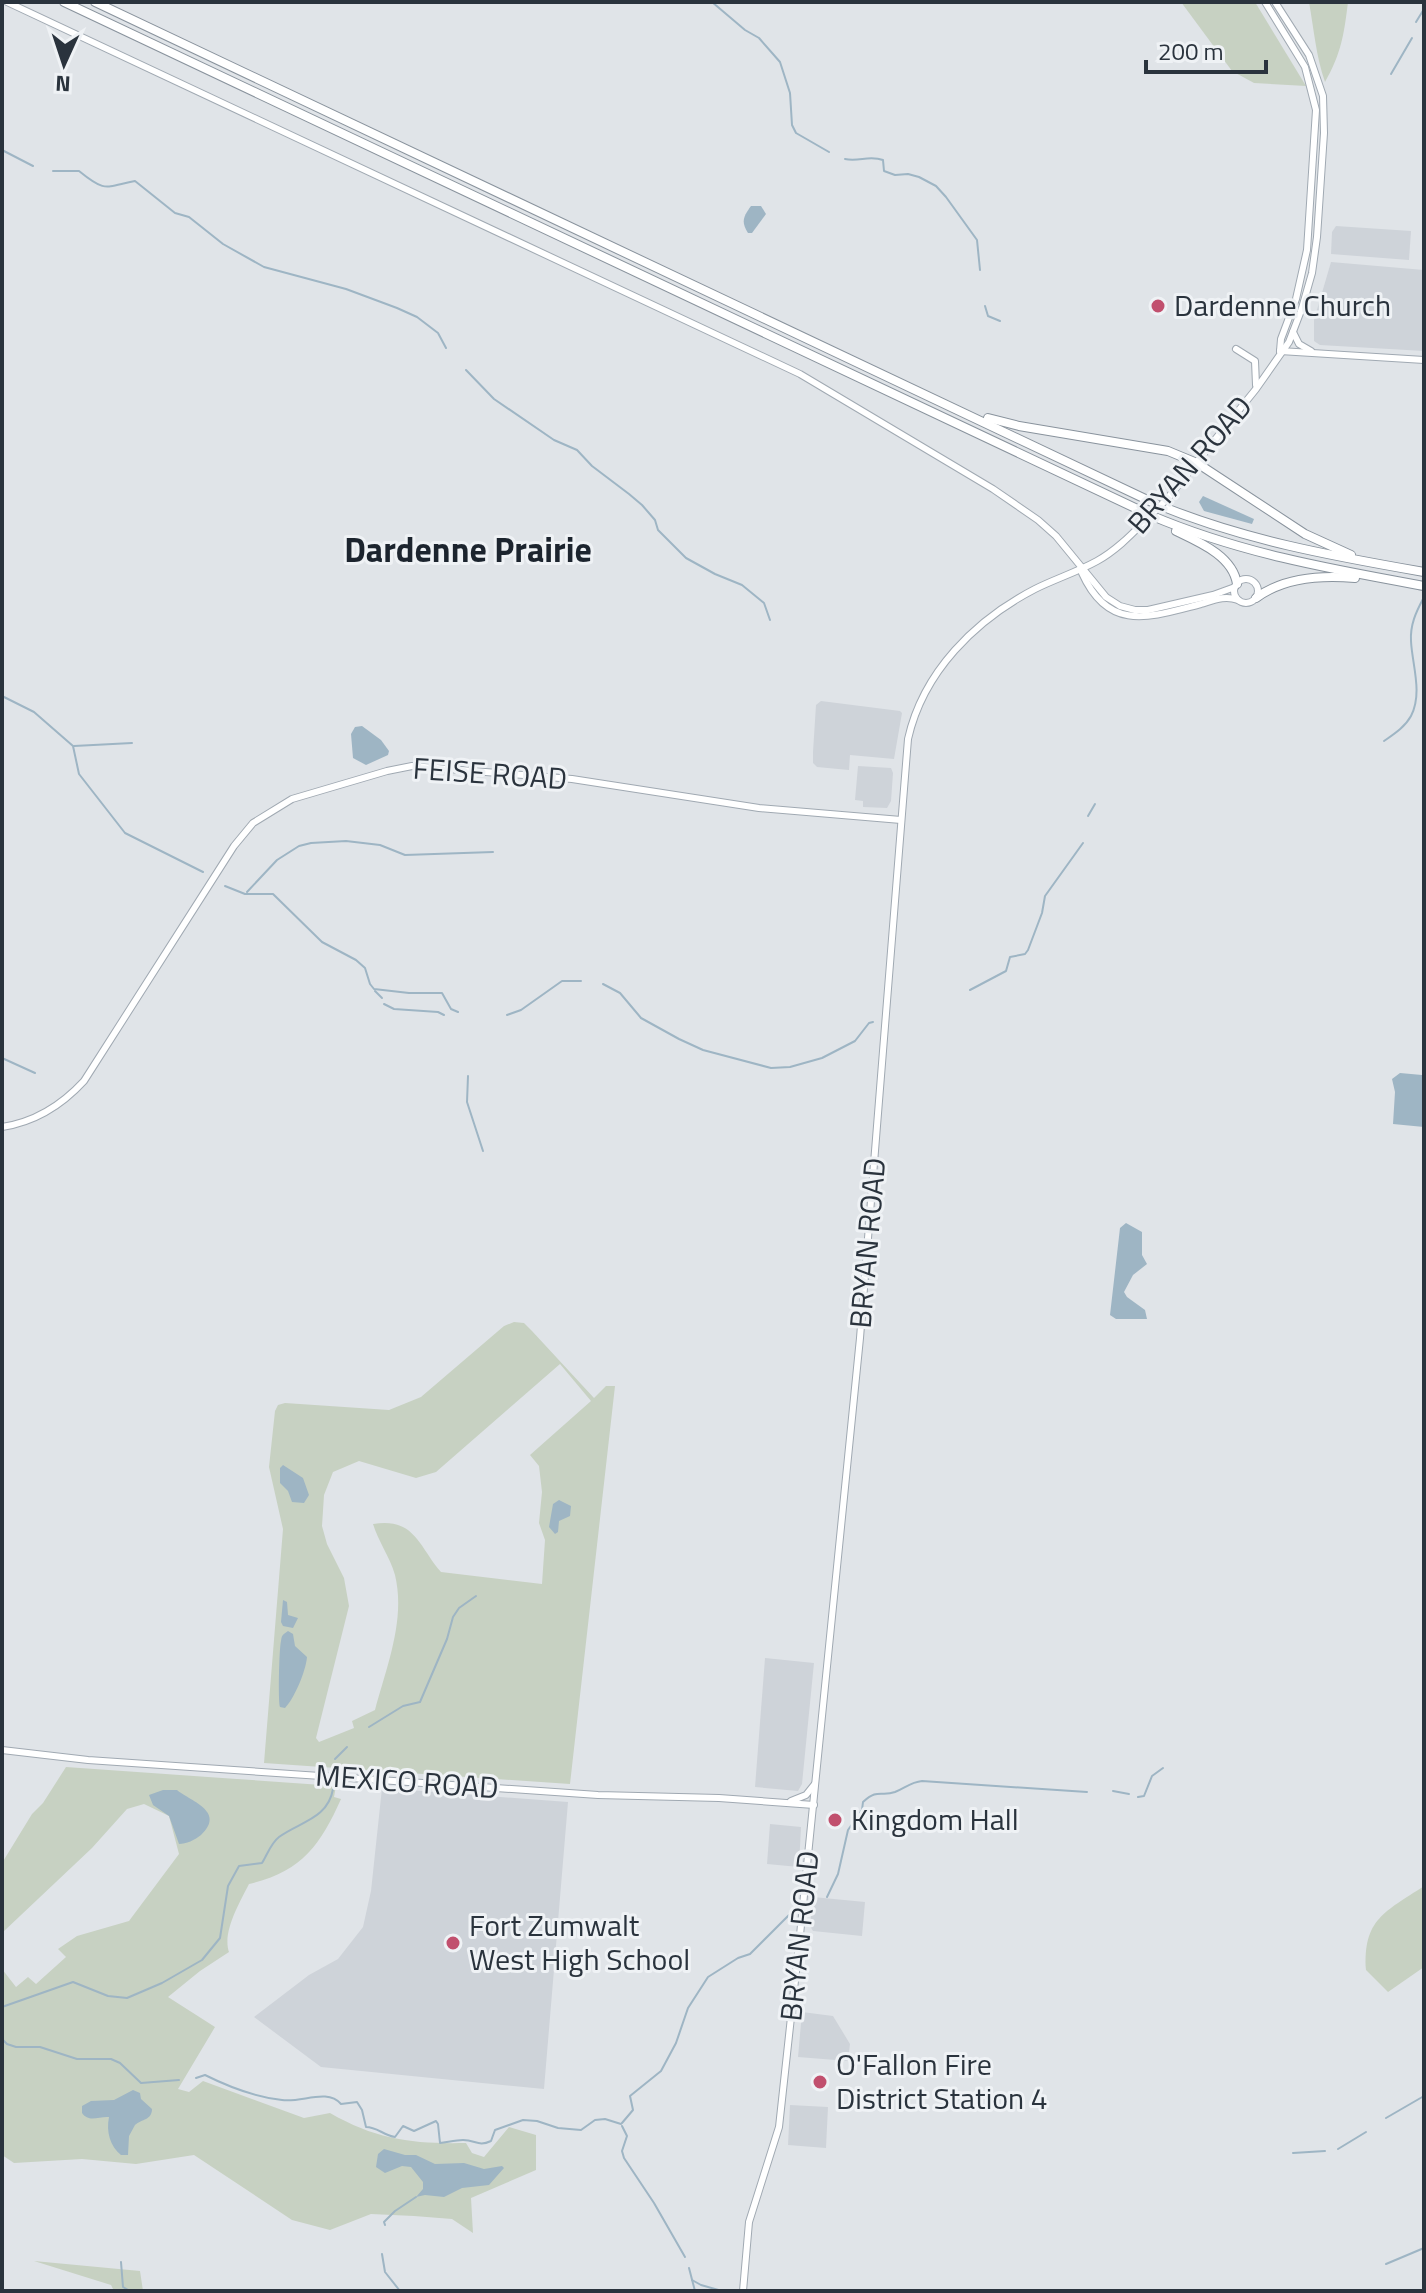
<svg xmlns="http://www.w3.org/2000/svg" width="1426" height="2293" font-family="'Titillium Web',sans-serif">
	<style>
		.built { fill: #ced3d9 }
		.green { fill: #c7d1c2; fill-rule: evenodd }
		.water { fill: #9eb5c4 }
		.lines { fill: none; stroke-linecap: round; stroke-linejoin: round }
		.stream { stroke: #9eb5c4; stroke-width: 2 }
		.major-casing { stroke: #a0a9b2; stroke-width: 8 }
		.highway-casing { stroke: #89939d; stroke-width: 10 }
		.major { stroke: #fff; stroke-width: 6 }
		.highway { stroke: #fff; stroke-width: 8 }
		.major-bridge-casing { stroke: #a0a9b2; stroke-width: 8; stroke-linecap: butt }
		.major-bridge { stroke: #fff; stroke-width: 6 }
		.poi-dot { fill: #c1506e; stroke: #eff2f5; stroke-width: 3 }
		.labels { text-anchor: middle; stroke-width: 6; stroke-linejoin: round; paint-order: stroke }
		.poi-label { font-size: 30px; fill: #2a333d; stroke: #eff2f5; text-anchor: start }
		.street-label { font-size: 30px; fill: #2a333d; stroke: #eff2f5 }
		.quarter-label { font-size: 34px; font-weight: bold; fill: #1c242e; stroke: #eff2f5 }
	</style>
	<rect width="100%" height="100%" fill="#e0e4e8"/>
	<!-- built -->
	<g class="built">
		<polygon points="1336,226 1411,231 1409,260 1331,254 1332,232"/>
		<polygon points="1331,262 1424,270 1424,351 1320,345 1314,341 1314,320"/>
		<polygon points="821,701 900,711 902,713 894,759 850,755 849,770 817,767 813,763 813,752 816,705"/>
		<polygon points="858,766 891,768 893,773 891,801 887,808 863,807 863,801 855,800"/>
		<polygon points="765,1658 814,1663 802,1784 798,1791 755,1787"/>
		<polygon points="382,1788 568,1802 544,2089 321,2067 254,2017 309,1975 338,1959 363,1927 371,1891"/>
		<polygon points="770,1824 801,1827 799,1867 767,1864"/>
		<polygon points="813,1897 865,1902 862,1936 813,1931 810,1926"/>
		<polygon points="802,2012 833,2016 850,2044 848,2061 798,2057"/>
		<polygon points="790,2105 828,2107 826,2148 788,2145"/>
	</g>
	<!-- green -->
	<g class="green">
		<polygon points="1181,2 1255,2 1306,86 1254,83 1232,71"/>
		<path d="M 1309,2 L 1348,2 C 1344,35 1341,54 1325,82 C 1316,56 1314,30 1309,2 Z"/>
		<path d="M 514,1322 L 524,1323 L 532,1331 L 594,1398 L 606,1386 L 615,1386 L 570,1784 L 264,1763 L 283,1529 L 269,1467 L 275,1411 L 278,1405 L 285,1403 L 389,1410 L 421,1397 L 504,1326 ZM 560,1364 L 591,1401 L 530,1455 L 539,1466 L 542,1492 L 539,1523 L 545,1540 L 542,1584 L 441,1572 C 419,1547 415,1517 373,1524 C 378,1541 390,1557 395,1575 C 406,1620 386,1668 375,1710 L 352,1721 L 354,1728 L 319,1742 L 316,1738 L 349,1606 L 344,1578 L 327,1544 L 322,1526 L 324,1495 L 333,1472 L 359,1461 L 416,1478 L 436,1472 Z"/>
		<path d="M 66,1767 L 336,1786 L 334,1797 L 341,1799 C 320,1846 301,1872 249,1884 C 240,1902 222,1932 229,1952 L 200,1971 L 168,1997 L 215,2027 L 178,2089 L 189,2092 L 203,2081 L 304,2118 L 330,2113 C 377,2140 413,2144 466,2143 L 472,2153 L 484,2157 L 509,2127 L 536,2135 L 536,2170 L 471,2198 L 473,2233 L 452,2219 L 414,2216 L 371,2214 L 330,2230 L 292,2220 L 194,2155 L 136,2164 L 82,2159 L 14,2163 L 2,2155 L 2,1969 L 16,1987 L 28,1977 L 36,1984 L 66,1957 L 58,1949 L 77,1936 L 129,1921 L 179,1854 L 169,1816 L 144,1804 L 127,1809 L 92,1848 L 2,1933 L 2,1863 L 32,1814 L 43,1803 Z"/>
		<path d="M 1424,1886 L 1424,1967 L 1388,1992 L 1366,1970 C 1363,1919 1385,1912 1424,1886 Z"/>
		<polygon points="34,2261 140,2271 143,2291 114,2291 111,2285"/>
	</g>
	<!-- water -->
	<g class="water">
		<path d="M 751,206 L 761,206 L 766,214 L 752,233 L 748,233 C 741,222 743,217 751,206 Z"/>
		<polygon points="1203,496 1254,519 1252,524 1204,511 1199,502"/>
		<polygon points="362,726 381,740 389,751 388,755 366,765 353,758 351,734 355,727"/>
		<polygon points="1400,1073 1422,1075 1424,1127 1393,1124 1395,1092 1392,1079"/>
		<polygon points="1126,1223 1142,1232 1142,1255 1147,1264 1133,1275 1124,1292 1127,1297 1145,1310 1147,1319 1116,1319 1110,1315 1120,1228"/>
		<polygon points="283,1465 303,1478 309,1495 304,1503 292,1502 288,1491 280,1483 280,1468"/>
		<polygon points="559,1500 571,1506 570,1516 559,1521 558,1532 555,1534 549,1527 553,1504"/>
		<polygon points="283,1600 287,1602 288,1615 298,1618 293,1628 283,1626 281,1622"/>
		<path d="M 288,1631 L 293,1634 L 295,1646 L 307,1657 C 306,1671 294,1699 285,1708 L 280,1707 C 278,1702 279,1649 281,1641 C 282,1634 283,1635 288,1631 Z"/>
		<path d="M 163,1790 L 177,1790 C 188,1800 227,1811 201,1835 C 195,1840 186,1844 179,1844 L 169,1816 L 153,1805 L 149,1795 Z"/>
		<path d="M 133,2090 L 140,2093 L 141,2099 L 152,2109 C 152,2120 142,2119 135,2125 L 129,2136 L 128,2155 L 121,2155 C 110,2146 106,2132 109,2117 C 99,2116 89,2123 82,2113 L 82,2106 L 91,2101 L 114,2100 Z"/>
		<polygon points="384,2149 405,2155 416,2155 435,2164 464,2163 484,2169 502,2166 504,2168 489,2185 462,2188 444,2197 425,2195 416,2197 423,2189 423,2182 411,2167 402,2166 385,2173 376,2167 378,2154"/>
	</g>
	<g class="lines">
		<!-- stream -->
		<g class="stream">
			<polyline points="712,2 745,30 759,38 780,62 790,93 792,125 796,133 829,152"/>
			<polyline points="1416,22 1424,9"/>
			<polyline points="1391,74 1412,38"/>
			<polyline points="2,150 33,166"/>
			<path d="M 845,159 C 859,162 869,155 883,160 L 884,171 L 895,175 L 908,174 L 919,177 L 936,186 L 946,197 L 977,240 L 980,270"/>
			<path d="M 53,171 L 79,171 C 106,193 105,187 135,181 L 175,213 L 189,217 L 223,244 L 264,267 L 346,289 L 397,308 L 417,317 L 438,333 L 446,348"/>
			<polyline points="985,306 988,316 1000,321"/>
			<polyline points="466,370 494,399 554,440 577,450 592,466 629,494 642,505 655,520 658,530 686,558 715,574 742,585 764,603 770,620"/>
			<polyline points="2,696 34,712 73,746 79,774 125,833 203,872"/>
			<path d="M 1384,741 C 1394,734 1405,727 1411,716 C 1423,693 1412,664 1411,641 C 1410,625 1416,612 1423,599"/>
			<polyline points="74,746 132,743"/>
			<polyline points="1088,816 1095,804"/>
			<polyline points="225,886 245,894 273,894 322,942 356,960 365,968 370,984 374,989 409,993 442,993 451,1009 458,1012"/>
			<polyline points="247,892 277,860 299,846 311,843 346,841 380,845 405,855 493,852"/>
			<polyline points="603,984 620,993 641,1018 679,1039 703,1050 771,1068 790,1067 822,1058 855,1041 869,1023 873,1022"/>
			<polyline points="970,990 1006,971 1010,957 1025,954 1028,950 1042,913 1045,896 1083,843"/>
			<polyline points="375,991 382,998"/>
			<polyline points="384,1004 394,1009 438,1012 444,1015"/>
			<polyline points="507,1015 521,1010 562,981 581,981"/>
			<polyline points="2,1058 35,1073"/>
			<polyline points="468,1076 467,1102 483,1151"/>
			<polyline points="369,1727 403,1706 420,1702 447,1639 453,1617 459,1608 476,1596"/>
			<polyline points="335,1759 347,1747"/>
			<polyline points="1113,1791 1129,1794"/>
			<polyline points="1138,1797 1144,1796 1152,1776 1163,1768"/>
			<path d="M 827,1897 L 838,1874 L 848,1830 L 862,1810 L 863,1802 C 878,1788 881,1797 895,1792 C 905,1788 911,1782 922,1781 L 1087,1792"/>
			<path d="M 2,2007 L 73,1982 L 108,1996 L 127,1998 L 162,1983 L 202,1960 L 220,1938 L 228,1886 L 239,1866 L 262,1863 C 267,1855 271,1843 279,1837 C 299,1822 328,1819 333,1789"/>
			<polyline points="2,2039 7,2044 16,2047 40,2047 77,2059 111,2059 120,2063 141,2083 179,2080"/>
			<path d="M 196,2078 L 205,2075 C 229,2087 255,2097 282,2100 C 302,2103 327,2088 341,2104 L 357,2102 L 362,2110 L 366,2127 C 377,2127 383,2135 395,2137 L 403,2126 L 414,2131 L 436,2121 L 438,2124 L 440,2143 C 448,2142 456,2140 463,2140 C 476,2140 478,2147 491,2141 L 495,2130 L 523,2120 L 537,2121 L 558,2128 L 581,2130 L 595,2120 L 605,2119 L 621,2124"/>
			<polyline points="1386,2118 1424,2096"/>
			<polyline points="622,2123 633,2110 630,2096 661,2071 676,2043 688,2008 708,1977 738,1958 750,1954 789,1915"/>
			<polyline points="622,2126 627,2136 622,2151 624,2158 654,2203 685,2257"/>
			<polyline points="1338,2149 1366,2132"/>
			<polyline points="1293,2153 1325,2151"/>
			<polyline points="385,2225 384,2222 395,2211 416,2197"/>
			<polyline points="382,2254 385,2272 400,2291"/>
			<polyline points="121,2262 123,2287 130,2291"/>
			<polyline points="1386,2264 1424,2248"/>
			<polyline points="689,2268 695,2291"/>
			<polyline points="692,2280 701,2285 722,2291"/>
		</g>
		<!-- major casing -->
		<g class="major-casing">
			<g id="major">
				<polyline points="7,2 800,374 993,489 1038,520 1056,536 1106,597 1120,606 1135,610 1148,610 1213,595 1235,587"/>
				<polyline points="1265,2 1305,67 1316,110 1307,250 1296,299 1281,339 1280,351"/>
				<polyline points="1293,332 1299,344 1311,351"/>
				<polyline points="1236,349 1255,361 1256,385"/>
				<polyline points="1280,351 1424,360"/>
				<polyline points="1167,499 1256,389 1289,342 1302,308 1312,273 1317,237 1324,133 1323,96 1309,55 1275,2"/>
				<path d="M 1082,573 C 1109,633 1150,617 1201,604 C 1214,600 1225,595 1238,600"/>
				<circle cx="1246" cy="591" r="12"/>
				<path d="M 2,1127 C 35,1122 61,1106 84,1081 L 234,846 L 253,823 L 292,799 L 387,771 L 412,766 L 572,779 L 759,808 L 901,820"/>
				<polyline points="2,1750 88,1760 598,1795 719,1798 814,1805"/>
				<polyline points="791,1801 806,1795 814,1785"/>
				<path d="M 743,2291 L 749,2222 L 779,2127 L 800,1935 L 860,1338 L 908,739 C 923,672 975,620 1035,589 C 1055,579 1077,572 1097,561 C 1115,551 1129,537 1144,522"/>
			</g>
		</g>
		<!-- highway casing -->
		<g class="highway-casing">
			<g id="highway">
				<path d="M 64,2 L 1150,515 C 1239,553 1330,569 1424,586"/>
				<path d="M 95,2 L 1156,504 C 1243,540 1332,556 1424,572"/>
				<polyline points="988,418 1019,426 1168,451 1197,463 1305,534 1351,555"/>
				<path d="M 1176,531 C 1199,542 1233,556 1237,584"/>
				<path d="M 1256,598 C 1284,577 1321,575 1355,578"/>
			</g>
		</g>
		<!-- major -->
		<use href="#major" class="major"/>
		<!-- highway -->
		<use href="#highway" class="highway"/>
		<!-- major-bridge casing -->
		<g class="major-bridge-casing">
			<polyline id="major-bridge" points="1144,522 1167,499"/>
		</g>
		<!-- major-bridge -->
		<use href="#major-bridge" class="major-bridge"/>
	</g>
	<!-- markers -->
	<g class="poi-dot">
		<circle cx="1158" cy="306" r="8"/>
		<circle cx="835" cy="1820" r="8"/>
		<circle cx="453" cy="1943" r="8"/>
		<circle cx="820" cy="2082" r="8"/>
	</g>
	<g class="labels">
		<!-- poi labels -->
		<g class="poi-label">
			<text x="1174" y="316">Dardenne Church</text>
			<text x="851" y="1830">Kingdom Hall</text>
			<text x="469" y="1936">Fort Zumwalt<tspan x="469" dy="34">West High School</tspan></text>
			<text x="836" y="2075">O'Fallon Fire<tspan x="836" dy="34">District Station 4</tspan></text>
		</g>
		<!-- street labels -->
		<g class="street-label">
			<text transform="translate(1190 465) rotate(-49)" y="10">BRYAN ROAD</text>
			<text transform="translate(490 774) rotate(4)" y="10">FEISE ROAD</text>
			<text transform="translate(868 1243) rotate(-85)" y="10">BRYAN ROAD</text>
			<text transform="translate(407 1782) rotate(4)" y="10">MEXICO ROAD</text>
			<text transform="translate(800 1936) rotate(-84)" y="10">BRYAN ROAD</text>
		</g>
		<!-- quarter labels -->
		<g class="quarter-label">
			<text x="468" y="562">Dardenne Prairie</text>
		</g>
	</g>
	<!-- border -->
	<rect width="1426" height="2293" fill="none" stroke="#2a333d" stroke-width="8"/>
	<!-- north arrow -->
	<g transform="translate(64 64) rotate(183)" stroke="#eff2f5" stroke-width="6" paint-order="stroke">
	<path d="M0-6L14 30L0 20L-14 30Z" fill="#2a333d"/>
	<text y="-12" font-size="22" font-weight="bold" text-anchor="middle" fill="#2a333d">N</text>
	</g>
	<!-- scale -->
	<path d="M1146 60v12h120v-12" fill="none" stroke="#2a333d" stroke-width="4"/>
	<text x="1158" y="60" font-size="24" fill="#2a333d" stroke="#eff2f5" stroke-width="6" paint-order="stroke">200 m</text>
</svg>
